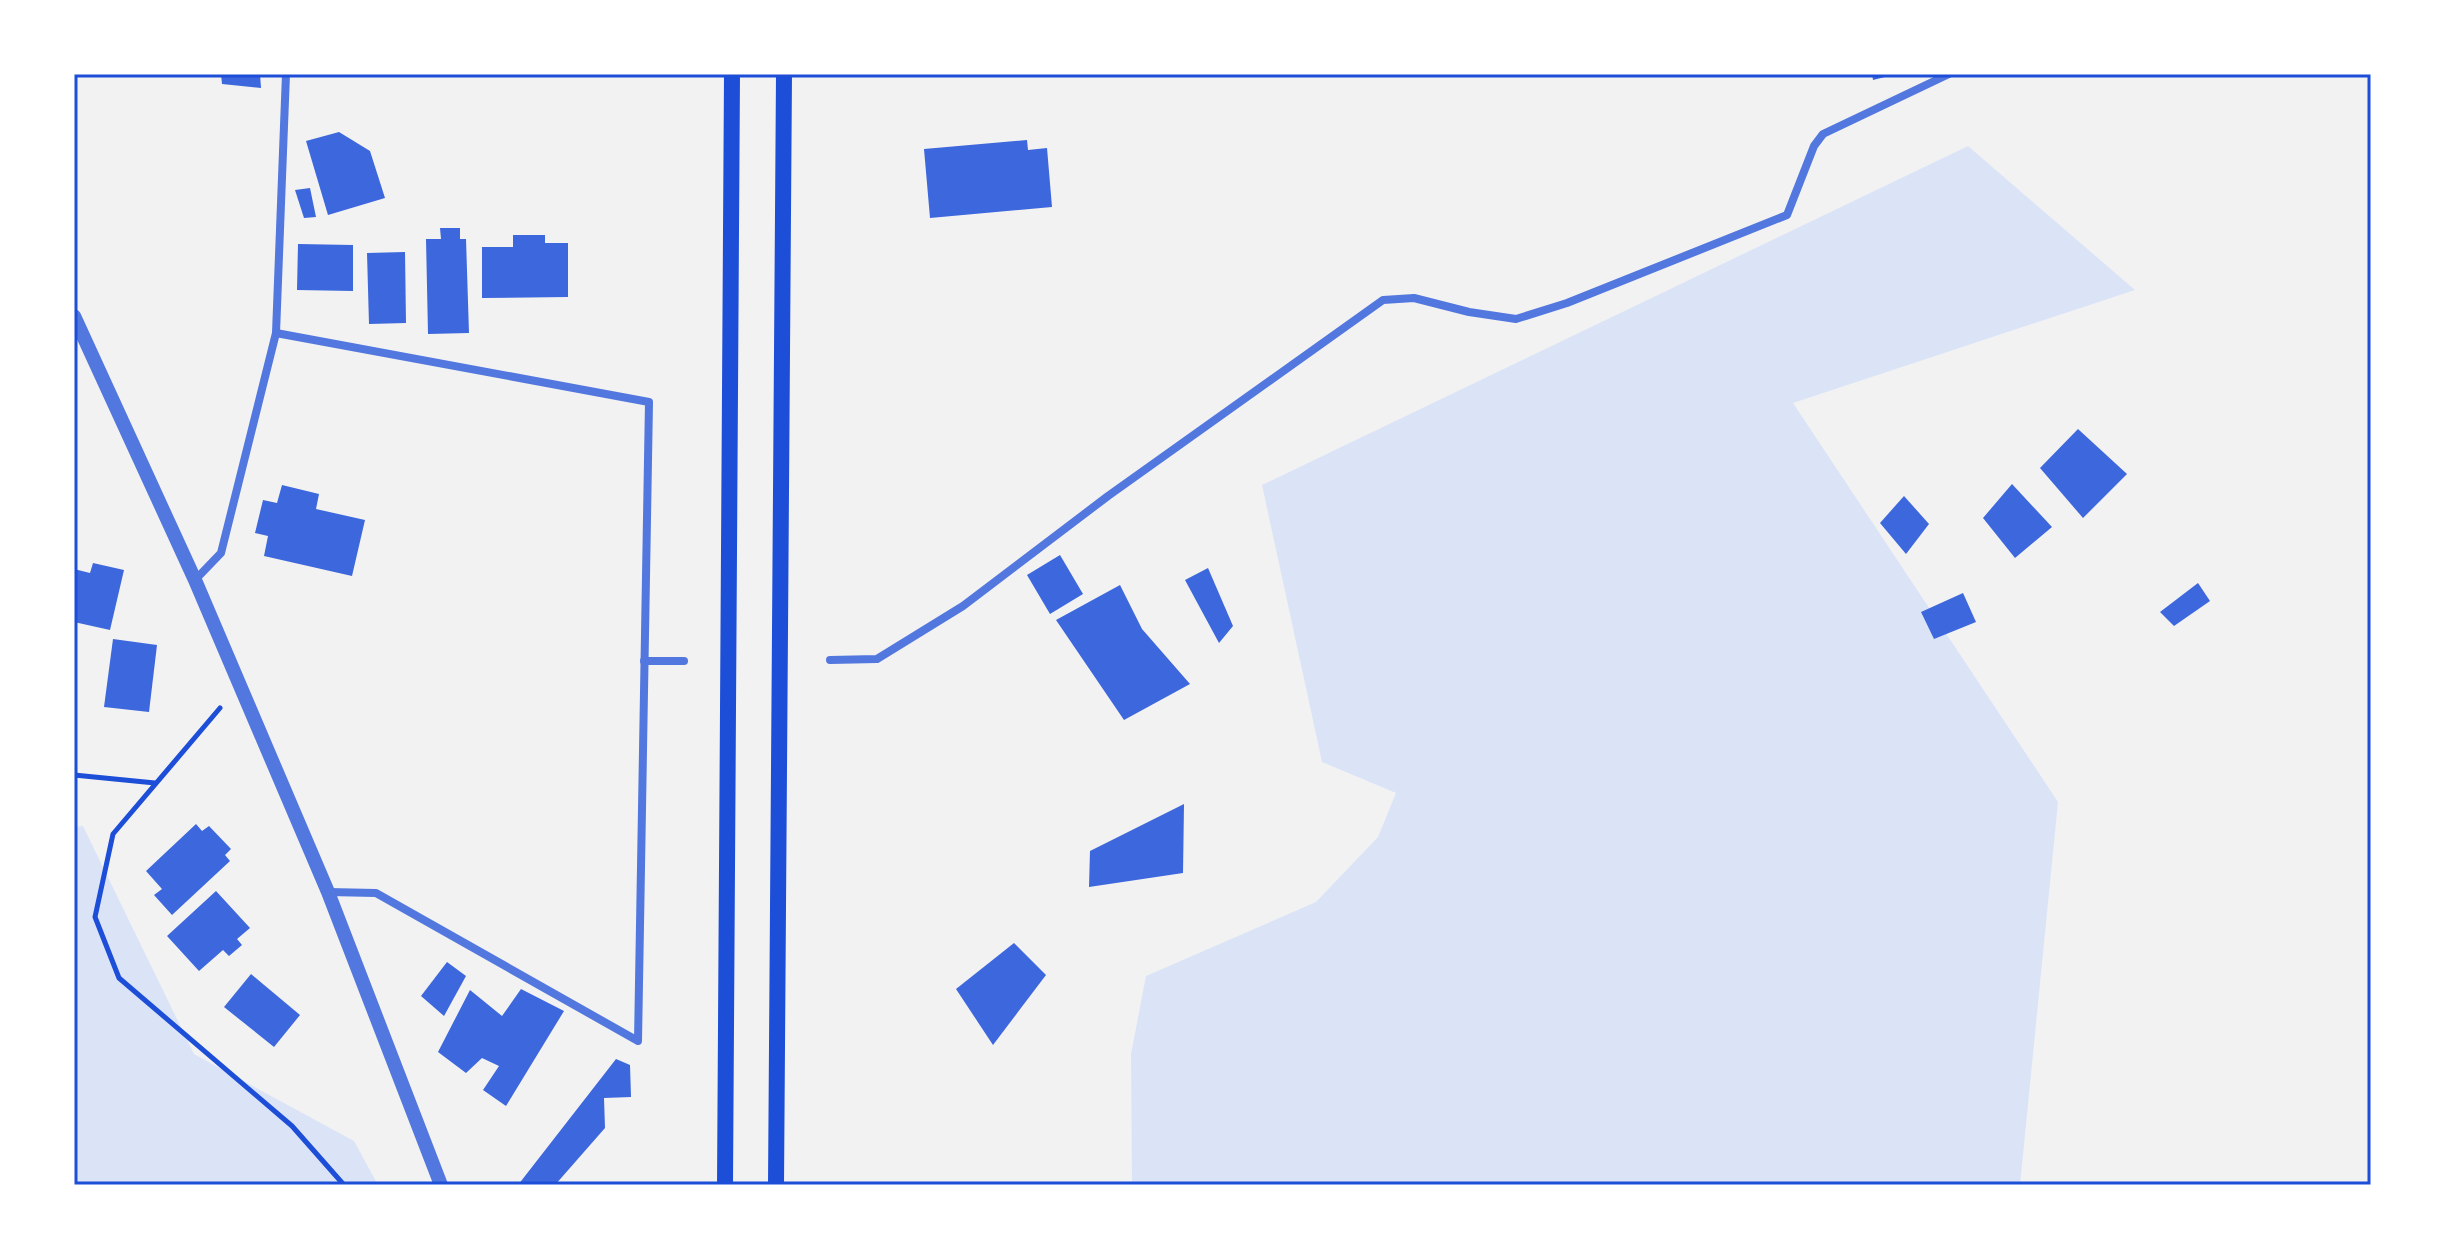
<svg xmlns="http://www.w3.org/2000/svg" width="2445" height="1259" font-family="'DejaVu Sans',sans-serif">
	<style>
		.green { fill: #dbe4f7 }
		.building { fill: #3d67dc }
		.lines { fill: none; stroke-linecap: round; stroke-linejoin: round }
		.path { stroke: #1d4ed8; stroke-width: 5 }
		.minor { stroke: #5277de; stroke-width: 8 }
		.tertiary { stroke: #5277de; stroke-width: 14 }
		.secondary { stroke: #1d4ed8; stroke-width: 16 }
		.neatline { fill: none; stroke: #1d4ed8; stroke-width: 3 }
	</style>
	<rect width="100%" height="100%" fill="#f2f2f2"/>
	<!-- green -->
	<g class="green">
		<polygon points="1968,146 2135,290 1793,403 2058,802 2020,1185 1132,1185 1131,1054 1146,976 1316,902 1378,837 1396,793 1322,762 1262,485"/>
		<polygon points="83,826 194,1054 354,1141 378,1185 74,1185 74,827"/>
	</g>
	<!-- building -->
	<g class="building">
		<polygon points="221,74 260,74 261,88 222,84"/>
		<polygon points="1872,74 1893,74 1893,75 1873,80"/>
		<polygon points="339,132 370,151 385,198 328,215 306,141"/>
		<polygon points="1027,140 1028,150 1047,148 1052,207 930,218 924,149"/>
		<polygon points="310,188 316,217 304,218 295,190"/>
		<polygon points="440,228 460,228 460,239 466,239 469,333 428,334 426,239 441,239"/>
		<polygon points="513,235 545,235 545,243 568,243 568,297 482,298 482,247 513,247"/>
		<polygon points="298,244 353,245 353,291 297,290"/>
		<polygon points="405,252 406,323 369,324 367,253"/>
		<polygon points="2078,429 2127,474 2083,518 2040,468"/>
		<polygon points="2012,484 2052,527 2015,558 1983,518"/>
		<polygon points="282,485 319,494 316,509 365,520 352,576 264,556 268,536 255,533 263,500 277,503"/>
		<polygon points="1904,496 1929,524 1906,554 1880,523"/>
		<polygon points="1060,555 1083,594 1050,614 1027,575"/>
		<polygon points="93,563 124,570 110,630 74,622 74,569 90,573"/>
		<polygon points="1208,568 1233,626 1219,643 1185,580"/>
		<polygon points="2198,583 2210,601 2174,626 2160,612"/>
		<polygon points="1120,585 1142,629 1190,684 1124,720 1056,620"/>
		<polygon points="1963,593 1976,622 1934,639 1921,612"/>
		<polygon points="113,639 157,645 149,712 104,707"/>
		<polygon points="1184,804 1183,873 1089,887 1090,851"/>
		<polygon points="196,824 202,831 209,826 231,849 225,855 230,861 172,915 154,895 162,889 146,871"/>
		<polygon points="216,891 250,928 237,939 242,945 229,956 223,950 199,971 167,936"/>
		<polygon points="1014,943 1046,975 993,1045 956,989"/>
		<polygon points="447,962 466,976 444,1016 421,996"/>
		<polygon points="251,974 300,1015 274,1047 224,1007"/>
		<polygon points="521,989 564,1011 506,1106 483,1090 499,1066 482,1058 466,1073 438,1052 470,990 502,1016"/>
		<polygon points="616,1059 630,1065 631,1097 604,1098 605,1128 555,1185 518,1185"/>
	</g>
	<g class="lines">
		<!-- path -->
		<g class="path">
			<polyline points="220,708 113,834 95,917 119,978 292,1126 344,1185"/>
			<polyline points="74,775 155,783"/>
		</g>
		<!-- minor -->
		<g class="minor">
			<polyline points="276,333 649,402 638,1041 376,893 328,892"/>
			<polyline points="195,580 221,553 276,333 286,74"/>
			<polyline points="830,660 877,659 963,606 1108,496 1383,300 1414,298 1469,312 1516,319 1567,303 1787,215 1814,146 1823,134 1949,74"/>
			<polyline points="644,661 684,661"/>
		</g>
		<!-- tertiary -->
		<polyline class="tertiary" points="74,316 195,580 328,892 441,1185"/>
		<!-- secondary -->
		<g class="secondary">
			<polyline points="725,1185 732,74"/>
			<polyline points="776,1185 784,74"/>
		</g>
	</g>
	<!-- border -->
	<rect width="2445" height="1259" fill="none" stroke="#ffffff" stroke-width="152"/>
	<rect x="76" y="76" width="2293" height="1107" class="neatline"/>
</svg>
